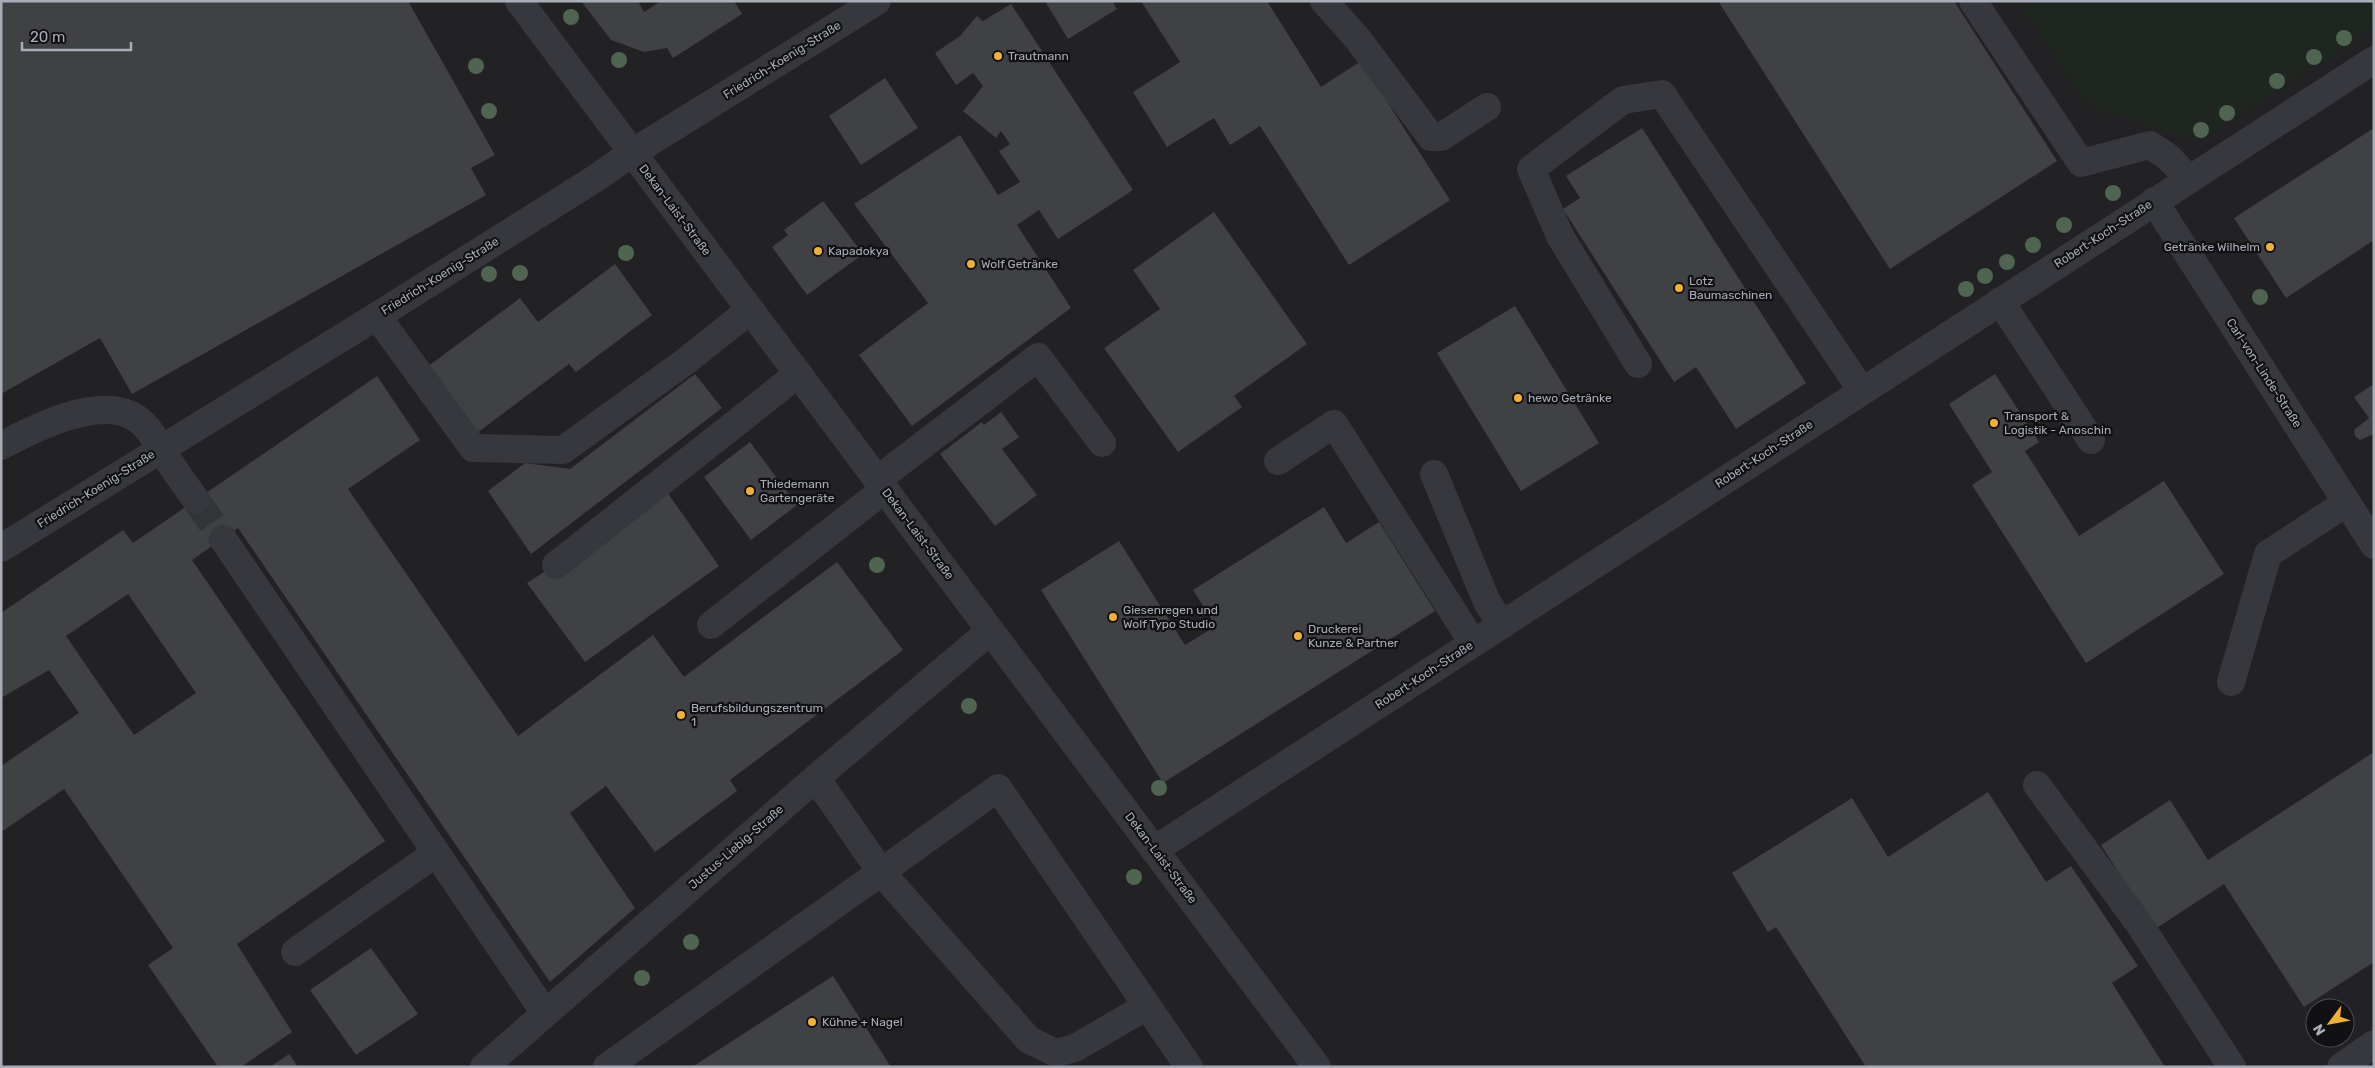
<svg xmlns="http://www.w3.org/2000/svg" width="2375" height="1068" font-family="Rubik,sans-serif">
	<style>
		.built { fill: #222225; fill-rule: evenodd }
		.green { fill: #1e261f }
		.building { fill: #404145; fill-rule: evenodd }
		.lines { fill: none; stroke-linecap: round; stroke-linejoin: round }
		.minor-tunnel { stroke: #333438; stroke-width: 28; stroke-dasharray: 28 14; stroke-linecap: butt }
		.minor { stroke: #37383d; stroke-width: 28 }
		.tree { fill: #506452 }
		.poi-dot { fill: #f2b134; stroke: #111113; stroke-width: 2 }
		.labels { text-anchor: middle; stroke-width: 4.5; stroke-linejoin: round; paint-order: stroke }
		.poi-label { font-size: 12px; fill: #a8adb8; stroke: #111113; text-anchor: start }
		.street-label { font-size: 12px; fill: #a8adb8; stroke: #111113 }
	</style>
	<rect width="100%" height="100%" fill="#161618"/>
	<!-- built -->
	<path class="built" d="M 1,1 L 2374,1 L 2374,1067 L 1,1067 ZM 2315,1008 L 2345,1008 L 2345,1038 L 2315,1038 Z"/>
	<!-- green -->
	<polygon class="green" points="2018,1 2374,1 2374,28 2198,142 2087,106"/>
	<!-- building -->
	<g class="building">
		<polygon points="5,1 408,1 495,155 471,168 486,195 132,394 100,338 1,394 1,4"/>
		<polygon points="581,1 638,1 644,12 661,1 734,1 742,14 673,58 667,48 644,52 611,40"/>
		<polygon points="1045,1 1112,1 1117,9 1068,39"/>
		<polygon points="1141,1 1267,1 1321,87 1361,61 1450,200 1349,265 1260,126 1230,145 1214,118 1167,147 1133,92 1180,62"/>
		<polygon points="1718,1 1954,1 2057,161 1890,269"/>
		<polygon points="1011,4 1133,190 1058,239 1039,210 1017,225 1071,308 912,426 859,355 928,303 854,204 960,135 998,195 1020,182 999,151 1010,144 1001,131 996,138 963,111 983,86 973,73 956,85 935,53 960,36 977,16 983,21"/>
		<polygon points="885,78 918,128 861,165 829,116"/>
		<polygon points="1642,128 1806,383 1736,429 1696,367 1674,382 1563,209 1580,198 1566,176"/>
		<polygon points="2374,128 2374,240 2286,298 2234,218"/>
		<polygon points="823,201 863,254 807,295 772,247 788,235 784,230"/>
		<polygon points="1214,212 1307,344 1234,396 1242,407 1178,452 1104,348 1160,309 1133,270"/>
		<polygon points="615,264 652,315 576,372 569,364 477,433 427,367 520,298 538,322"/>
		<polygon points="1515,306 1599,443 1521,491 1437,353"/>
		<polygon points="695,374 722,408 531,554 488,491 525,463 570,469"/>
		<polygon points="1995,374 2039,442 2025,451 2079,536 2164,481 2224,574 2086,663 1972,485 1992,472 1949,404"/>
		<path d="M 377,376 L 420,440 L 348,489 L 518,736 L 653,635 L 684,677 L 837,562 L 903,650 L 730,780 L 737,791 L 655,852 L 606,786 L 570,813 L 635,908 L 550,982 L 238,528 L 192,560 L 385,841 L 237,944 L 292,1032 L 241,1067 L 218,1067 L 148,965 L 173,948 L 64,789 L 1,832 L 1,766 L 79,713 L 49,670 L 1,698 L 1,613 L 123,530 L 133,543 ZM 128,594 L 196,693 L 134,735 L 66,636 Z"/>
		<polygon points="2374,384 2374,434 2360,440 2355,436 2354,430 2369,418 2354,397"/>
		<polygon points="1001,412 1019,437 1002,449 1037,495 995,526 940,454 982,422 984,425"/>
		<polygon points="750,442 797,505 751,540 704,477"/>
		<polygon points="667,492 719,566 585,662 527,583"/>
		<polygon points="1324,507 1346,543 1379,522 1435,611 1163,783 1041,590 1119,541 1185,645 1216,626 1193,590"/>
		<polygon points="2374,752 2374,962 2304,1007 2224,884 2155,929 2101,845 2170,800 2208,860"/>
		<polygon points="1988,792 2046,882 2071,866 2138,966 2112,983 2165,1067 1866,1067 1776,927 1768,932 1732,873 1852,798 1888,857"/>
		<polygon points="371,948 418,1014 356,1055 310,990"/>
		<polygon points="833,976 891,1067 692,1067"/>
		<polygon points="289,1054 298,1067 270,1067"/>
	</g>
	<g class="lines">
		<!-- minor-tunnel -->
		<polyline class="minor-tunnel" points="196,500 223,539"/>
		<!-- minor -->
		<g class="minor">
			<polyline points="519,1 1317,1067"/>
			<polyline points="1324,1 1357,38 1431,137 1441,137 1487,107"/>
			<polyline points="1973,1 2081,163 2150,145 2168,157 2189,179"/>
			<polyline points="2154,201 2374,545"/>
			<polyline points="2000,301 2091,440"/>
			<polyline points="377,316 473,448 563,450 686,361 750,310"/>
			<polyline points="1638,364 1560,236 1531,169 1623,100 1662,94 1862,391"/>
			<path d="M 1,446 C 36,427 113,387 146,427 C 152,433 156,442 161,449 C 172,467 184,483 196,500"/>
			<polyline points="1278,461 1334,424 1473,643"/>
			<polyline points="1434,474 1487,602 1502,625"/>
			<polyline points="877,480 1038,357 1102,443"/>
			<polyline points="223,539 545,1013"/>
			<polyline points="1,548 377,316 596,178 632,153 877,1"/>
			<polyline points="556,565 798,374"/>
			<polyline points="711,625 885,489"/>
			<polyline points="2231,682 2268,554 2346,503"/>
			<polyline points="2037,785 2140,925 2232,1067"/>
			<polyline points="1154,850 2374,60"/>
			<polyline points="295,952 436,853"/>
			<polyline points="1147,1006 1075,1048 1056,1053 1029,1040 881,872 998,788 1189,1067"/>
			<polyline points="484,1067 816,778 990,631"/>
			<polyline points="607,1067 881,872 816,778"/>
			<polyline points="2341,1067 2374,1044"/>
		</g>
	</g>
	<!-- trees -->
	<g class="tree">
		<circle cx="571" cy="17" r="8"/>
		<circle cx="2344" cy="38" r="8"/>
		<circle cx="2314" cy="57" r="8"/>
		<circle cx="619" cy="60" r="8"/>
		<circle cx="476" cy="66" r="8"/>
		<circle cx="2277" cy="81" r="8"/>
		<circle cx="489" cy="111" r="8"/>
		<circle cx="2227" cy="113" r="8"/>
		<circle cx="2201" cy="130" r="8"/>
		<circle cx="2113" cy="193" r="8"/>
		<circle cx="2064" cy="225" r="8"/>
		<circle cx="2033" cy="245" r="8"/>
		<circle cx="626" cy="253" r="8"/>
		<circle cx="2007" cy="262" r="8"/>
		<circle cx="520" cy="273" r="8"/>
		<circle cx="489" cy="274" r="8"/>
		<circle cx="1985" cy="276" r="8"/>
		<circle cx="1966" cy="289" r="8"/>
		<circle cx="2260" cy="297" r="8"/>
		<circle cx="877" cy="565" r="8"/>
		<circle cx="969" cy="706" r="8"/>
		<circle cx="1159" cy="788" r="8"/>
		<circle cx="1134" cy="877" r="8"/>
		<circle cx="691" cy="942" r="8"/>
		<circle cx="642" cy="978" r="8"/>
	</g>
	<!-- markers -->
	<g class="poi-dot">
		<circle cx="998" cy="56" r="5"/>
		<circle cx="2270" cy="247" r="5"/>
		<circle cx="818" cy="251" r="5"/>
		<circle cx="971" cy="264" r="5"/>
		<circle cx="1679" cy="288" r="5"/>
		<circle cx="1518" cy="398" r="5"/>
		<circle cx="1994" cy="423" r="5"/>
		<circle cx="750" cy="491" r="5"/>
		<circle cx="1113" cy="617" r="5"/>
		<circle cx="1298" cy="636" r="5"/>
		<circle cx="681" cy="715" r="5"/>
		<circle cx="812" cy="1022" r="5"/>
	</g>
	<g class="labels">
		<!-- poi labels -->
		<g class="poi-label">
			<text x="1008" y="60">Trautmann</text>
			<text x="2260" y="251" text-anchor="end">Getränke Wilhelm</text>
			<text x="828" y="255">Kapadokya</text>
			<text x="981" y="268">Wolf Getränke</text>
			<text x="1689" y="285">Lotz<tspan x="1689" dy="14">Baumaschinen</tspan></text>
			<text x="1528" y="402">hewo Getränke</text>
			<text x="2004" y="420">Transport &amp;<tspan x="2004" dy="14">Logistik - Anoschin</tspan></text>
			<text x="760" y="488">Thiedemann<tspan x="760" dy="14">Gartengeräte</tspan></text>
			<text x="1123" y="614">Giesenregen und<tspan x="1123" dy="14">Wolf Typo Studio</tspan></text>
			<text x="1308" y="633">Druckerei<tspan x="1308" dy="14">Kunze &amp; Partner</tspan></text>
			<text x="691" y="712">Berufsbildungszentrum<tspan x="691" dy="14">1</tspan></text>
			<text x="822" y="1026">Kühne + Nagel</text>
		</g>
		<!-- street labels -->
		<g class="street-label">
			<text transform="translate(782 60) rotate(-32)" y="4">Friedrich-Koenig-Straße</text>
			<text transform="translate(675 210) rotate(53)" y="4">Dekan-Laist-Straße</text>
			<text transform="translate(2103 234) rotate(-33)" y="4">Robert-Koch-Straße</text>
			<text transform="translate(440 276) rotate(-32)" y="4">Friedrich-Koenig-Straße</text>
			<text transform="translate(2264 373) rotate(57)" y="4">Carl-von-Linde-Straße</text>
			<text transform="translate(1764 454) rotate(-33)" y="4">Robert-Koch-Straße</text>
			<text transform="translate(96 489) rotate(-32)" y="4">Friedrich-Koenig-Straße</text>
			<text transform="translate(918 534) rotate(53)" y="4">Dekan-Laist-Straße</text>
			<text transform="translate(1424 675) rotate(-33)" y="4">Robert-Koch-Straße</text>
			<text transform="translate(736 847) rotate(-41)" y="4">Justus-Liebig-Straße</text>
			<text transform="translate(1161 858) rotate(53)" y="4">Dekan-Laist-Straße</text>
		</g>
	</g>
	<!-- border -->
	<rect width="2375" height="1068" fill="none" stroke="#a8adb8" stroke-width="5"/>
	<!-- north arrow -->
	<g transform="translate(2330 1023) rotate(238)"><circle r="24" fill="#111113" stroke="#4d4f55"/>
	<path d="M0-4L9 19L0 12L-9 19Z" fill="#f2b134"/>
	<text y="-8" font-size="14" font-weight="bold" text-anchor="middle" fill="#a8adb8">N</text>
	</g>
	<!-- scale -->
	<path d="M22 42v8h109v-8" fill="none" stroke="#a8adb8" stroke-width="2.5"/>
	<text x="30" y="42" font-size="15" fill="#a8adb8" stroke="#111113" stroke-width="4" paint-order="stroke">20 m</text>
</svg>
